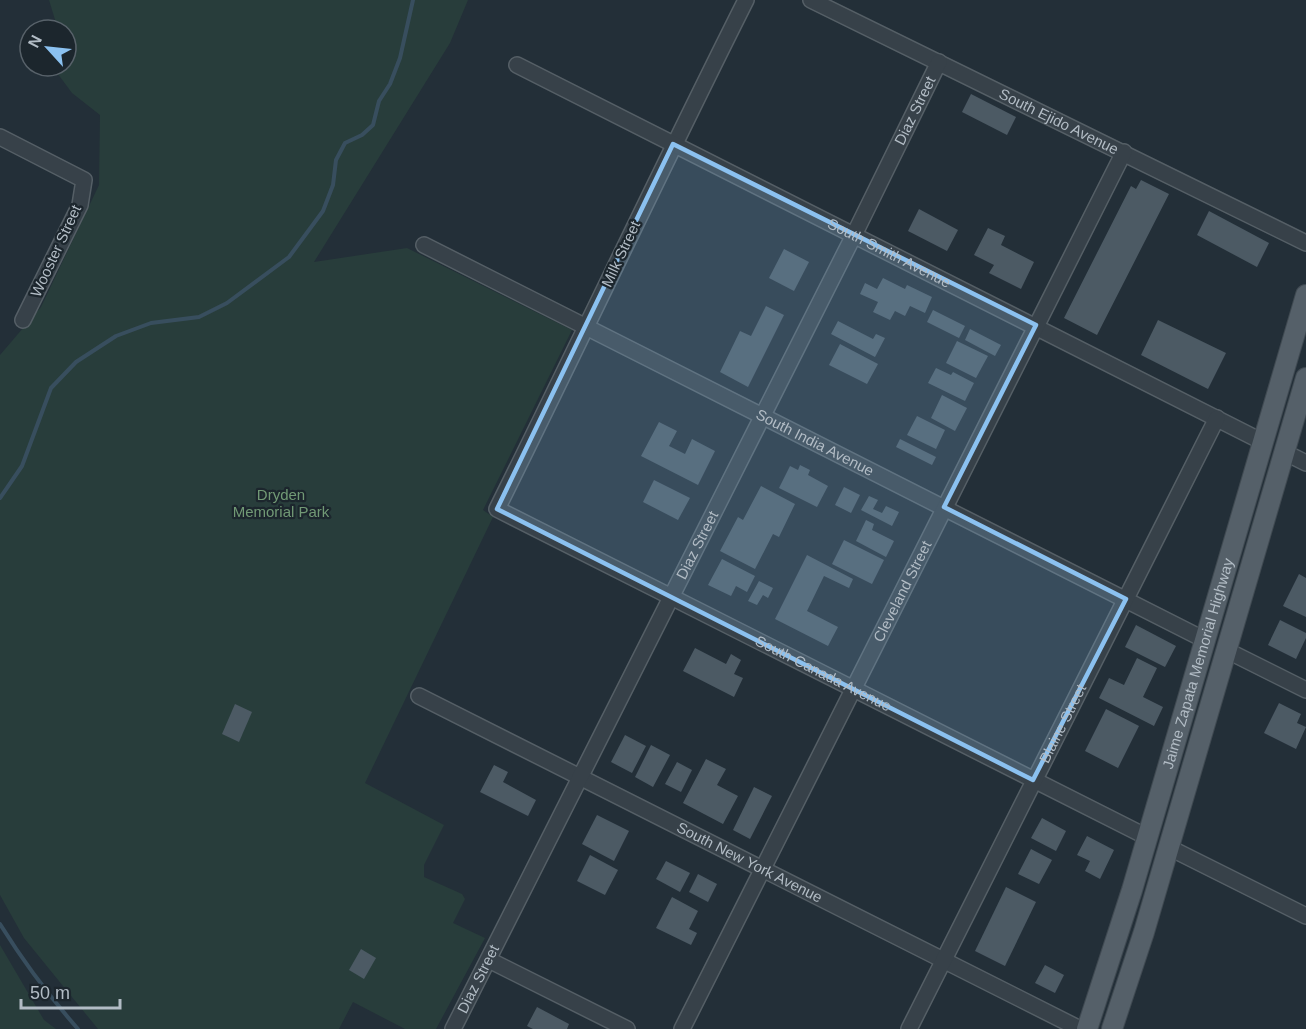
<svg xmlns="http://www.w3.org/2000/svg" width="1306" height="1029" font-family="Arial,sans-serif">
	<style>
		.green { fill: #283d3b }
		.lines { fill: none; stroke-linecap: round; stroke-linejoin: round }
		.stream { stroke: #384e5e; stroke-width: 4 }
		.building { fill: #4c5a64 }
		.minor-casing { stroke: #555f66; stroke-width: 18 }
		.major-casing { stroke: #404a52; stroke-width: 22 }
		.minor { stroke: #374149; stroke-width: 15 }
		.major { stroke: #556069; stroke-width: 20 }
		.marked { fill: #8bc1f0; fill-opacity: 0.2; stroke: #8bc1f0; stroke-width: 4.5; stroke-linejoin: round }
		.labels { text-anchor: middle; stroke-width: 4.5; stroke-linejoin: round; paint-order: stroke }
		.street-label { font-size: 15px; fill: #b2bcc5; stroke: #1c262d }
		.park-label { font-size: 15px; fill: #719975; stroke: #1c262d }
	</style>
	<rect width="100%" height="100%" fill="#232f38"/>
	<!-- green -->
	<g class="green">
		<polygon points="49,0 468,0 450,43 314,262 407,248 572,330 483,510 493,517 365,783 444,825 424,865 424,877 462,894 465,899 453,923 485,938 436,1029 405,1029 353,1002 339,1029 98,1029 24,938 0,895 0,355 41,307 99,185 100,115 72,93 52,66 66,66 66,30 54,30 56,23"/>
		<polygon points="0,945 44,1020 56,1029 0,1029"/>
	</g>
	<g class="lines">
		<!-- stream -->
		<g class="stream">
			<polyline points="0,498 22,466 51,388 76,362 116,336 151,323 199,317 227,303 289,257 323,211 333,185 336,160 345,143 362,135 373,125 379,101 390,84 400,58 413,0"/>
			<path d="M 0,924 C 23,961 49,996 78,1029"/>
		</g>
	</g>
	<!-- building -->
	<g class="building">
		<polygon points="971,94 1016,117 1007,135 962,112"/>
		<polygon points="1141,180 1169,194 1097,335 1064,318 1131,186 1136,189"/>
		<polygon points="919,209 958,230 947,251 908,231"/>
		<polygon points="1209,211 1269,243 1257,267 1197,235"/>
		<polygon points="988,228 1005,236 1001,245 1034,262 1021,289 989,273 994,265 974,255"/>
		<polygon points="784,249 809,262 794,291 769,278"/>
		<polygon points="883,278 905,289 907,285 932,297 925,313 910,306 905,316 895,311 890,320 873,312 878,302 860,294 865,283 877,289"/>
		<polygon points="766,306 784,315 748,387 720,372 740,331 751,336"/>
		<polygon points="933,310 965,326 959,338 927,322"/>
		<polygon points="1158,320 1226,353 1208,389 1141,355"/>
		<polygon points="838,321 873,339 876,334 885,338 875,357 831,334"/>
		<polygon points="970,329 1001,345 995,356 965,340"/>
		<polygon points="957,341 988,356 976,378 946,363"/>
		<polygon points="840,344 878,364 867,384 829,365"/>
		<polygon points="936,368 951,375 953,372 974,383 965,401 928,383"/>
		<polygon points="942,395 967,408 955,431 931,418"/>
		<polygon points="917,416 945,430 936,449 907,435"/>
		<polygon points="659,422 677,431 669,446 685,454 692,439 715,451 698,485 641,456"/>
		<polygon points="900,439 936,457 932,465 896,447"/>
		<polygon points="800,465 810,470 808,475 828,486 817,507 779,488 790,466 798,470"/>
		<polygon points="654,480 690,498 678,520 643,502"/>
		<polygon points="761,486 795,504 779,537 773,534 755,569 720,551 738,517 743,520"/>
		<polygon points="844,487 860,495 851,513 835,505"/>
		<polygon points="869,496 878,500 873,509 882,513 886,506 899,512 892,526 861,510"/>
		<polygon points="866,520 874,524 872,530 894,541 886,557 856,541"/>
		<polygon points="844,540 884,560 872,584 832,564"/>
		<polygon points="807,555 853,579 849,588 824,576 807,611 838,627 828,646 775,619"/>
		<polygon points="722,559 755,576 747,592 736,586 731,596 708,585"/>
		<polygon points="1299,574 1306,578 1306,617 1283,606"/>
		<polygon points="759,581 773,588 768,598 763,595 757,605 748,601"/>
		<polygon points="1280,620 1306,633 1306,638 1296,659 1268,645"/>
		<polygon points="1136,625 1176,646 1165,667 1125,647"/>
		<polygon points="695,648 726,664 731,654 741,660 734,674 743,678 734,697 683,671"/>
		<polygon points="1137,658 1157,668 1143,697 1163,707 1154,726 1099,698 1109,678 1124,685"/>
		<polygon points="1279,703 1301,714 1297,723 1306,727 1296,749 1264,733"/>
		<polygon points="235,704 252,712 239,742 222,734"/>
		<polygon points="1106,709 1139,726 1118,768 1085,751"/>
		<polygon points="625,735 646,746 632,773 611,762"/>
		<polygon points="651,745 670,755 653,787 635,777"/>
		<polygon points="706,759 726,769 717,785 738,796 723,824 683,803"/>
		<polygon points="677,762 692,770 681,792 665,784"/>
		<polygon points="494,765 508,772 503,782 536,800 528,816 480,792"/>
		<polygon points="754,787 772,796 750,839 733,830"/>
		<polygon points="597,815 629,831 614,861 582,844"/>
		<polygon points="1042,818 1066,831 1056,851 1031,838"/>
		<polygon points="1087,836 1114,850 1100,879 1085,871 1090,861 1077,855"/>
		<polygon points="1031,849 1052,860 1039,884 1018,874"/>
		<polygon points="590,855 618,870 605,895 577,881"/>
		<polygon points="666,861 690,873 680,892 656,879"/>
		<polygon points="698,874 717,884 708,902 689,892"/>
		<polygon points="1006,887 1036,902 1005,966 975,951"/>
		<polygon points="672,897 698,911 689,929 697,933 691,945 656,928"/>
		<polygon points="361,949 376,958 364,979 349,970"/>
		<polygon points="1045,965 1064,975 1055,993 1035,983"/>
		<polygon points="537,1007 569,1024 567,1029 533,1029 527,1026"/>
	</g>
	<g class="lines">
		<!-- minor casing -->
		<g class="minor-casing">
			<g id="minor">
				<path id="s1" d="M 746,0 C 661,169 581,340 497,509 L 1147,837"/>
				<path id="s2" d="M 811,0 L 1306,243"/>
				<path id="s3" d="M 517,65 L 1263,442"/>
				<polyline points="0,137 84,180 80,205 23,320"/>
				<path id="s4" d="M 424,245 L 1205,640"/>
				<polyline points="1284,452 1306,463"/>
				<polyline points="1228,651 1306,690"/>
				<path id="s5" d="M 419,696 L 1080,1029"/>
				<polyline points="1168,847 1306,916"/>
				<polyline points="489,960 627,1029"/>
				<path id="s6" d="M 453,1029 L 854,235 L 939,62"/>
				<path id="s7" d="M 682,1029 L 1124,152"/>
				<path id="s8" d="M 909,1029 L 1217,418"/>
			</g>
		</g>
		<!-- major casing -->
		<g class="major-casing">
			<g id="major">
				<path id="s9" d="M 1087,1029 L 1132,890 L 1306,295"/>
				<polyline points="1112,1029 1144,932 1306,378"/>
			</g>
		</g>
		<!-- minor -->
		<use href="#minor" class="minor"/>
		<!-- major -->
		<use href="#major" class="major"/>
	</g>
	<!-- marked area -->
	<path class="marked" d="M 673,144 L 1036,325 L 944,507 L 1126,599 L 1033,780 L 497,509 Z"/>
	<g class="labels">
		<!-- street labels -->
		<g class="street-label">
			<text dy="5" stroke="none"><textPath href="#s6" startOffset="1028">Diaz Street</textPath></text>
			<text dy="5" stroke="none"><textPath href="#s2" startOffset="276">South Ejido Avenue</textPath></text>
			<text transform="translate(56 251) rotate(-65)" y="5">Wooster Street</text>
			<text dy="5" stroke="none"><textPath href="#s3" startOffset="417">South Smith Avenue</textPath></text>
			<text transform="translate(621 254) rotate(-65)" y="5">Milk Street</text>
			<text dy="5" stroke="none"><textPath href="#s4" startOffset="438">South India Avenue</textPath></text>
			<text dy="5" stroke="none"><textPath href="#s6" startOffset="542">Diaz Street</textPath></text>
			<text dy="5" stroke="none"><textPath href="#s7" startOffset="490">Cleveland Street</textPath></text>
			<text dy="5" stroke="none"><textPath href="#s9" startOffset="382">Jaime Zapata Memorial Highway</textPath></text>
			<text dy="5" stroke="none"><textPath href="#s1" startOffset="932">South Canada Avenue</textPath></text>
			<text dy="5" stroke="none"><textPath href="#s8" startOffset="342">Blaine Street</textPath></text>
			<text dy="5" stroke="none"><textPath href="#s5" startOffset="370">South New York Avenue</textPath></text>
			<text dy="5" stroke="none"><textPath href="#s6" startOffset="56">Diaz Street</textPath></text>
		</g>
		<!-- park labels -->
		<g class="park-label">
			<text x="281" y="500">Dryden<tspan x="281" dy="17">Memorial Park</tspan></text>
		</g>
	</g>
	<!-- north arrow -->
	<g transform="translate(48 48) rotate(297)"><circle r="28" fill="#1c262d" stroke="#58626a" stroke-width="1.5"/>
	<path d="M0-4.5L10 22L0 15L-10 22Z" fill="#8bc1f0"/>
	<text y="-9" font-size="16" font-weight="bold" text-anchor="middle" fill="#b2bcc5">N</text>
	</g>
	<!-- scale -->
	<path d="M21 999v9h99v-9" fill="none" stroke="#b2bcc5" stroke-width="3"/>
	<text x="30" y="999" font-size="18" fill="#b2bcc5" stroke="#1c262d" stroke-width="4.5" paint-order="stroke">50 m</text>
</svg>
